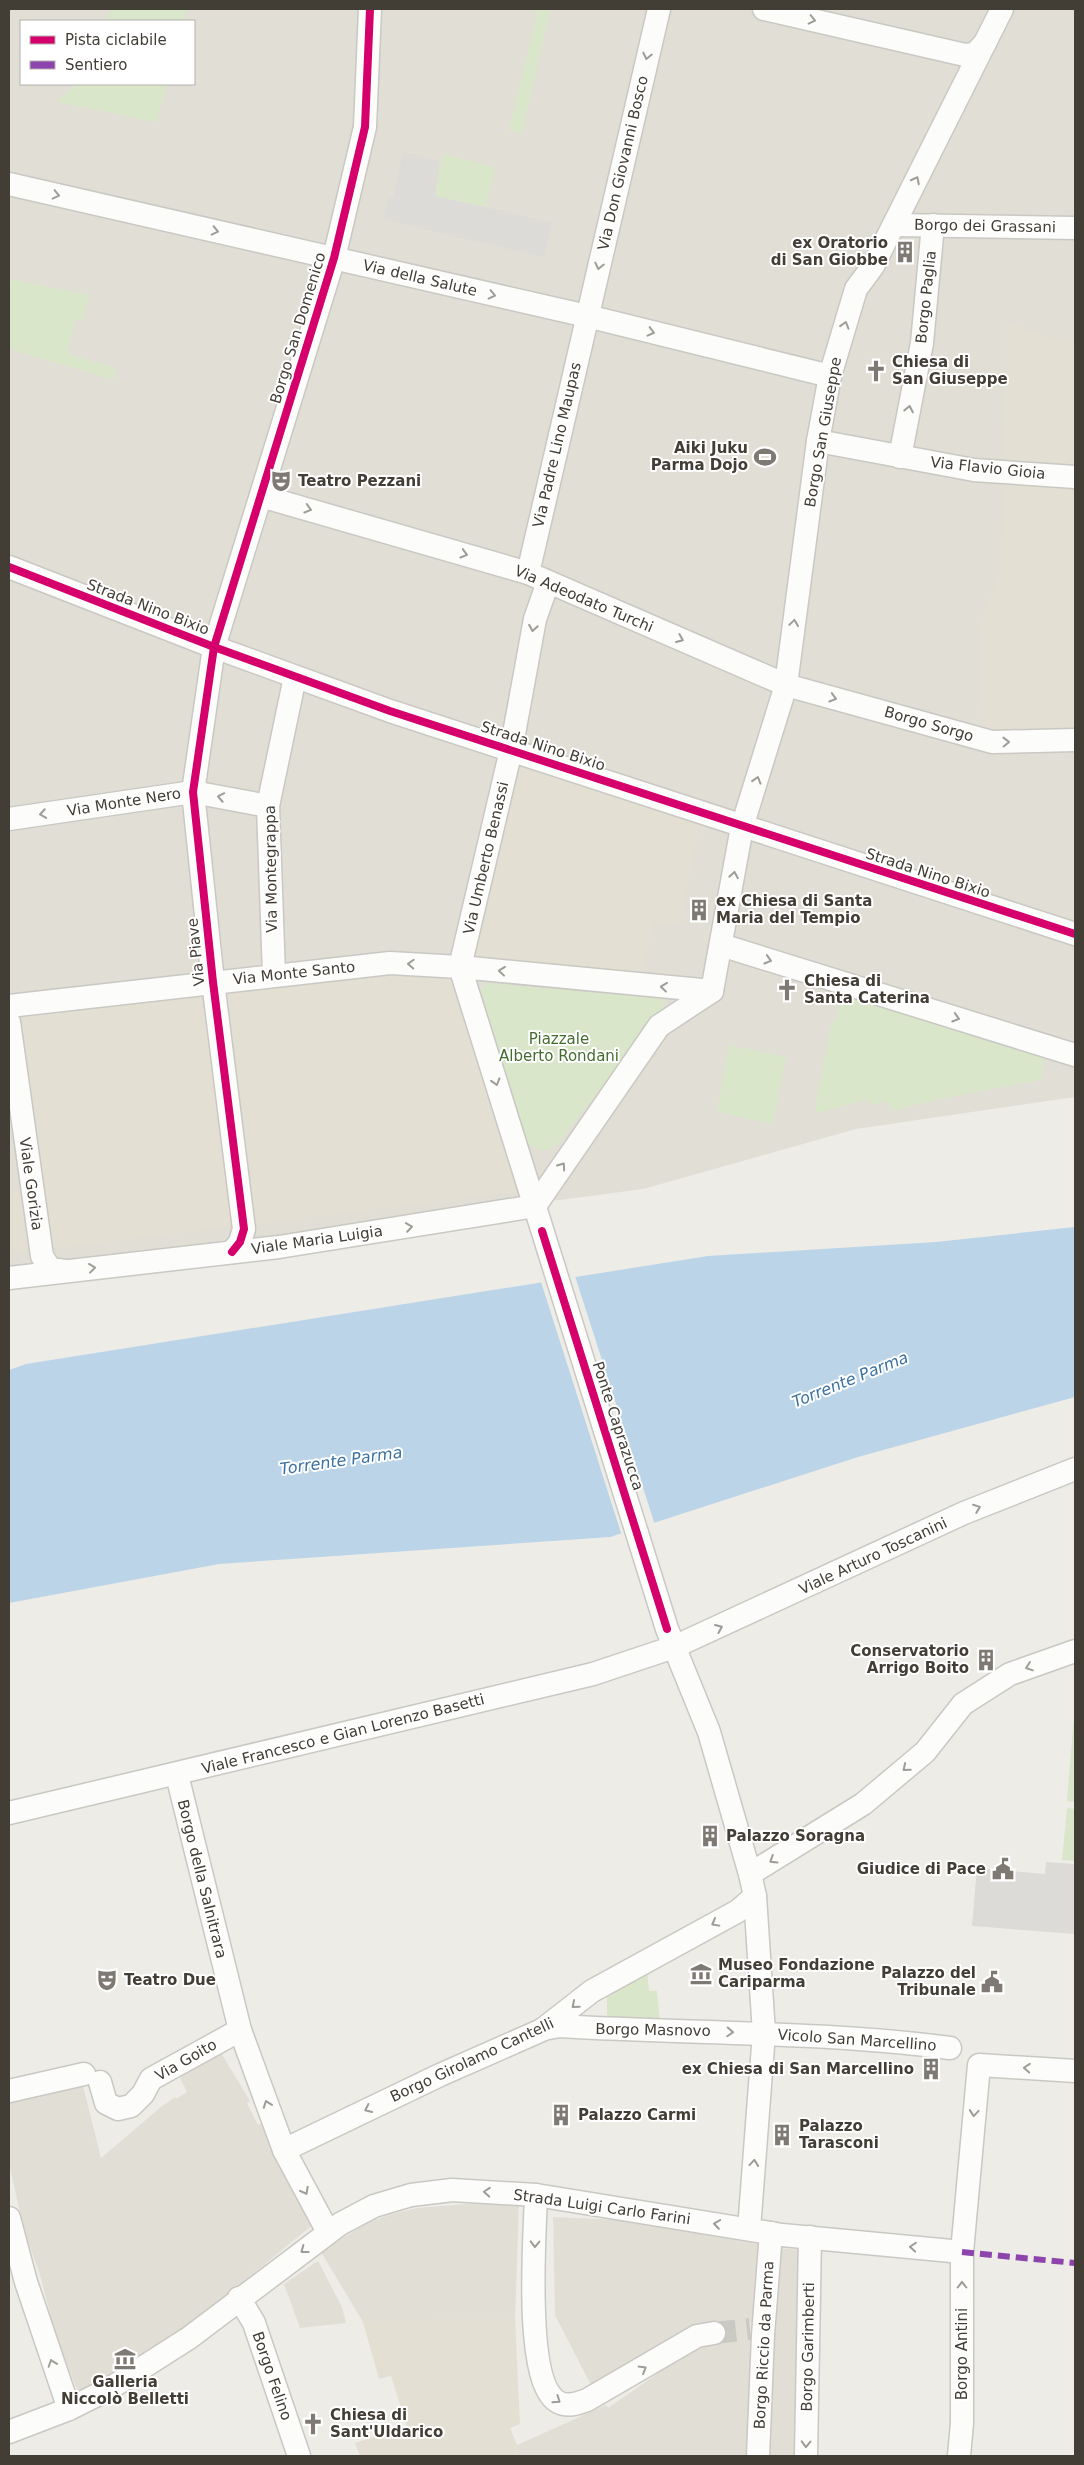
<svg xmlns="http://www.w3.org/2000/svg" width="1084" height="2465" font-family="'DejaVu Sans',sans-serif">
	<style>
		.residential { fill: #e1ded5; fill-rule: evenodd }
		.education { fill: #e3dfd3 }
		.green { fill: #d9e6c9 }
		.parking { fill: #dcdbd7 }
		.water { fill: #bbd4e8 }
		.pier { fill: #edece7 }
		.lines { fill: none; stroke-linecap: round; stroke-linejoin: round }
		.minor-tunnel { stroke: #cbc9c3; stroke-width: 22; stroke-dasharray: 22 11; stroke-linecap: butt }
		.minor-casing { stroke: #c9c8c3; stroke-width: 25 }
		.minor { stroke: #fcfcfb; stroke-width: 22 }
		.quiet { stroke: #8e44ad; stroke-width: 6; stroke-dasharray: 12 6; stroke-linecap: butt }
		.cycleway-casing { stroke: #fff; stroke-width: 11 }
		.cycleway { stroke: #d6006c; stroke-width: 8 }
		.oneway { stroke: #9f9c98 }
		.labels { text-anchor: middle; stroke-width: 4; stroke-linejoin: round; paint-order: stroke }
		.street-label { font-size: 15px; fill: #423d35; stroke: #fff }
		.poi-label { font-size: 15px; font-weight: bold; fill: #423d35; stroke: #fff; text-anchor: start }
		.park-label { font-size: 15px; fill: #436d2f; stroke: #fff }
		.water-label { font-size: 16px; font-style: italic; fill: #3a71a1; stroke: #fff }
	</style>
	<rect width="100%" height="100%" fill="#edece7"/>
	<!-- residential -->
	<g class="residential">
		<path d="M 9,9 L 1075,9 L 1075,1097 L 856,1129 L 643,1189 L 560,1200 L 525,1199 L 9,1279 ZM 21,21 L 194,21 L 194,84 L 21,84 Z"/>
		<polygon points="220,2051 250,2101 247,2103 258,2125 261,2123 315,2223 174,2338 78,2392 55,2334 41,2278 24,2230 9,2164 9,2100 82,2082 101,2158 161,2107 175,2097 176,2099 187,2092 180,2078 182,2077 181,2074"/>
		<polygon points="467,2204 519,2205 515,2319 363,2322 321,2252 367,2223 389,2215 417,2208"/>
		<polygon points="553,2217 620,2220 762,2245 757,2321 750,2323 751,2360 747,2456 519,2456 515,2446 606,2405 608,2408 660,2372 659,2369 591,2385 555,2315"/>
		<polygon points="775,2248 804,2250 801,2456 767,2456"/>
		<polygon points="318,2261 342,2307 346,2323 300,2328 284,2284"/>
	</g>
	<!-- education -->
	<g class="education">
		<polygon points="1007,322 1045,337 1075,342 1075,732 983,730 979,628 1001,569"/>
		<polygon points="517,762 699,825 680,924 653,922 642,977 469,959"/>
		<polygon points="455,973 522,1191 9,1254 9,1193 41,1188 21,1011 322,979"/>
		<polygon points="441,2319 515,2319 520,2424 510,2428 517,2445 515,2447 519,2456 360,2456 355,2443 407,2426 391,2376 379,2379 363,2322"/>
	</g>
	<!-- green -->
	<g class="green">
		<polygon points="113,9 187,9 184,21 102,21"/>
		<polygon points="520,9 551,9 522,132 509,130 537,12"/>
		<polygon points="75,84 167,84 157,122 57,102"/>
		<polygon points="443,154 495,167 486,207 435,196"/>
		<polygon points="9,279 89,295 83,321 76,320 67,354 116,368 114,380 9,349"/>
		<path d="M 489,983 L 658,998 L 665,1002 L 663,1008 L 560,1141 C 550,1152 537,1154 527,1141 L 480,989 Z"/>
		<polygon points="841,992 1045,1054 1041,1080 949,1097 891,1111 888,1101 871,1105 869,1099 814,1114 832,1021 835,1022"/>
		<polygon points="729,1045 786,1057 773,1124 717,1112"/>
		<polygon points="1075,1704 1075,1802 1067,1801"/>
		<polygon points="1067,1808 1075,1809 1075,1861 1062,1860"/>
		<polygon points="647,1969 649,1991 657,1991 660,2022 607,2021 607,1992"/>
	</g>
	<!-- parking -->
	<g class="parking">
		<polygon points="403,153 440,161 435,196 552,223 544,257 383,219 388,198 393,199"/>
		<polygon points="1046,1862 1075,1864 1075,1934 972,1926 977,1868 1045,1874"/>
	</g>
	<!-- water -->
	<polygon class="water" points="1075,1227 1075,1397 858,1457 610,1537 219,1564 9,1603 9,1370 26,1364 708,1256 936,1242"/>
	<!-- pier -->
	<polygon class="pier" points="575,1276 655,1525 622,1536 541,1282"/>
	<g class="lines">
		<!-- minor-tunnel -->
		<polyline class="minor-tunnel" points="714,2333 750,2329"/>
		<!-- minor casing -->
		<g class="minor-casing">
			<g id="minor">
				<polyline points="764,9 965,55 975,54 985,43"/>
				<polyline points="9,184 587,316 830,376"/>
				<polyline points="894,225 1075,228"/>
				<polyline points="818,441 974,470 1075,477"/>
				<polyline points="900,457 922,343 933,225"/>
				<polyline points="261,496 528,573 786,685 992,742 1075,740"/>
				<polyline points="9,567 214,647 390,711 1075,934"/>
				<polyline points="528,573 659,9"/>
				<polyline points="9,819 193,792 268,806"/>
				<polyline points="721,945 1075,1055"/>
				<polyline points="274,975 268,806 295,677"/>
				<polyline points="712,991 460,967 667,1629 709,1732 750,1874 755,1896 764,2033 749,2229"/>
				<polyline points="712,991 742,827 786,685 818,441 830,376 856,289 873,266 1002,9"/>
				<polyline points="9,1006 390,963 460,967 511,750 535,619 548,582"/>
				<polyline points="9,1022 42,1256 50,1269 65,1271"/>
				<polyline points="535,1206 659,1026 712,991"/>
				<polyline points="232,1252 240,1242 244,1229 213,982 193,792 214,647 334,258 365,127 370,9"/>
				<polyline points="9,1278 279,1247 535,1206"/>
				<polyline points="177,1775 240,2030 284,2150 328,2232"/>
				<polyline points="9,1813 593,1674 674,1647 964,1513 1075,1469"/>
				<polyline points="750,1874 863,1804 925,1752 963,1704 1010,1674 1075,1651"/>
				<path d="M 543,2029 L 560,2026 C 690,2034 821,2031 950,2048"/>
				<polyline points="100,2082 106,2103 118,2109 131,2106 143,2094 151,2079 240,2030"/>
				<polyline points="9,2091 84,2074"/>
				<polyline points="284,2150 440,2075 542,2030 592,1991 738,1911 755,1896"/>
				<path d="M 536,2195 C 535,2234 523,2382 558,2402 C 567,2407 577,2404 587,2400 L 697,2336 L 714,2333"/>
				<polyline points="9,2218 26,2282 69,2409"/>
				<polyline points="239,2298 254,2323 299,2456"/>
				<polyline points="9,2432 69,2409 109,2389 189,2338 340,2224 374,2206 411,2195 452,2190 536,2195 782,2235 962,2252"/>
				<polyline points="758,2456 763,2335 771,2233"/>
				<polyline points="806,2456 810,2237"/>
				<polyline points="959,2456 962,2423 962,2252 979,2065 1075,2071"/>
			</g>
		</g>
		<!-- minor -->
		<use href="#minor" class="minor"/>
		<!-- quiet -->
		<polyline class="quiet" points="962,2252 1075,2263"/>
		<!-- cycleway casing -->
		<g class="cycleway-casing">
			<g id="cycleway">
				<polyline points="9,567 214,647 390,711 1075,934"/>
				<polyline points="542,1231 667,1629"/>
				<polyline points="232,1252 240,1242 244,1229 213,982 193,792 214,647 334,258 365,127 370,9"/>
			</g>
		</g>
		<!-- cycleway -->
		<use href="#cycleway" class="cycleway"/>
	</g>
	<!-- one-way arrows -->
	<defs><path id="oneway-chevron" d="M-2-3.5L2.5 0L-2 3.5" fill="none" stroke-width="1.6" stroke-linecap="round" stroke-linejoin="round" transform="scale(1.25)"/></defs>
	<g class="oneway">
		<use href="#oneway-chevron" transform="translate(812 20) rotate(13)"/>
		<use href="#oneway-chevron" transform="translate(647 56) rotate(103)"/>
		<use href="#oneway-chevron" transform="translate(916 180) rotate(-63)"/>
		<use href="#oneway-chevron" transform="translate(56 195) rotate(13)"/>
		<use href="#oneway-chevron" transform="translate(215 231) rotate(13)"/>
		<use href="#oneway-chevron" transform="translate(599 266) rotate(103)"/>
		<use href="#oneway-chevron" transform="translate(492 295) rotate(13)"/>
		<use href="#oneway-chevron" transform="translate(845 325) rotate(-73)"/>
		<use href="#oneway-chevron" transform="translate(651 332) rotate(14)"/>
		<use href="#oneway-chevron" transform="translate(909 409) rotate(-79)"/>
		<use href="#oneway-chevron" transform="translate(308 509) rotate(16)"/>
		<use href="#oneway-chevron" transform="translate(464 554) rotate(16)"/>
		<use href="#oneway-chevron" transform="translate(794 623) rotate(-82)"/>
		<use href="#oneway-chevron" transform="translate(533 628) rotate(100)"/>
		<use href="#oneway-chevron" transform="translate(680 639) rotate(23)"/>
		<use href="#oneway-chevron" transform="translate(833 698) rotate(16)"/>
		<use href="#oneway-chevron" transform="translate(1006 742) rotate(-1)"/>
		<use href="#oneway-chevron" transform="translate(757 780) rotate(-73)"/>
		<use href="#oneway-chevron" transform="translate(221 797) rotate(-169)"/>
		<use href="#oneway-chevron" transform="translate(43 814) rotate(171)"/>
		<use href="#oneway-chevron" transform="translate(734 875) rotate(-80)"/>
		<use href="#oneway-chevron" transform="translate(768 960) rotate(17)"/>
		<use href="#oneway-chevron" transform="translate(411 964) rotate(-177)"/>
		<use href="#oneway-chevron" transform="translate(502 971) rotate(-174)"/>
		<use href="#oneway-chevron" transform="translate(664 987) rotate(-174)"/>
		<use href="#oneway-chevron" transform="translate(956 1018) rotate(17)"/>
		<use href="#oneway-chevron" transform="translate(496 1082) rotate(73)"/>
		<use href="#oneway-chevron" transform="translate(562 1166) rotate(-55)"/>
		<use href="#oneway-chevron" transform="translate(409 1227) rotate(-9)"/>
		<use href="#oneway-chevron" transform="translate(92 1268) rotate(-7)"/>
		<use href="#oneway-chevron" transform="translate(977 1508) rotate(-21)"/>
		<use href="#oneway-chevron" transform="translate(719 1628) rotate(-23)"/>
		<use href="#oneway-chevron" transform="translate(1029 1667) rotate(161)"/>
		<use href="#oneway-chevron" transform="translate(906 1768) rotate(140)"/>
		<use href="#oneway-chevron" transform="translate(773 1860) rotate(148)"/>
		<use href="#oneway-chevron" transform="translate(715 1923) rotate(151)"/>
		<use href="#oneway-chevron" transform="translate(575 2005) rotate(139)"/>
		<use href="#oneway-chevron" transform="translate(730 2032) rotate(3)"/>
		<use href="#oneway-chevron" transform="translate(1027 2068) rotate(-176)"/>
		<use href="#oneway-chevron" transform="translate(267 2104) rotate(-110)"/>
		<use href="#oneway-chevron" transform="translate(368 2109) rotate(155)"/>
		<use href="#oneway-chevron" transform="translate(974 2113) rotate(95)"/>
		<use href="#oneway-chevron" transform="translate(754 2163) rotate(-85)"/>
		<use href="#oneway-chevron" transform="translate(305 2191) rotate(62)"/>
		<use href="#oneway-chevron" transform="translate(487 2192) rotate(-176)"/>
		<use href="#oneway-chevron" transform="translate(717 2224) rotate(-171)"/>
		<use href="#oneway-chevron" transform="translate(535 2244) rotate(91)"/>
		<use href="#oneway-chevron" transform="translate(913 2247) rotate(-175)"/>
		<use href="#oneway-chevron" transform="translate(304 2250) rotate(143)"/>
		<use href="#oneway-chevron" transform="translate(962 2285) rotate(-90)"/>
		<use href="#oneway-chevron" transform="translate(52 2363) rotate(-109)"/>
		<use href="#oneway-chevron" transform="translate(643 2369) rotate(-31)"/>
		<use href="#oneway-chevron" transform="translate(557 2400) rotate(35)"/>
		<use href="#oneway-chevron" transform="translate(806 2444) rotate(91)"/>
	</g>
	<!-- icons -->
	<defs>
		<g id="building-bare" transform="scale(1.725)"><path d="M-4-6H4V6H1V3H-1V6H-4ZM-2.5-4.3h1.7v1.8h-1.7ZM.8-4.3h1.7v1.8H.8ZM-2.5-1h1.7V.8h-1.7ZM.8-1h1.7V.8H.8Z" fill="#7e7a73" stroke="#fff" stroke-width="2.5" paint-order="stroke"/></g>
		<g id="church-bare" transform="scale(1.725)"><path d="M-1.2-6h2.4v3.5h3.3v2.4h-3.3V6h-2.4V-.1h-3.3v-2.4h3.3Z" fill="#7e7a73" stroke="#fff" stroke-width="2.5" paint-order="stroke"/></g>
		<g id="stadium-bare" transform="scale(1.725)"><path d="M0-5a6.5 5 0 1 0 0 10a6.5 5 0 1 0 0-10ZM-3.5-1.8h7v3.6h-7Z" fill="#7e7a73" stroke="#fff" stroke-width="2.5" paint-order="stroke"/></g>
		<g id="theatre-bare" transform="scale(1.725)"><path d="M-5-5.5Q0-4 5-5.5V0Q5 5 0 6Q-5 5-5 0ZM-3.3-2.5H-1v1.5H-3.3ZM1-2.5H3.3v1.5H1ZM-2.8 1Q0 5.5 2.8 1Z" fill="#7e7a73" stroke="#fff" stroke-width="2.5" paint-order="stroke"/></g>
		<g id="civic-bare" transform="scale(1.725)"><path d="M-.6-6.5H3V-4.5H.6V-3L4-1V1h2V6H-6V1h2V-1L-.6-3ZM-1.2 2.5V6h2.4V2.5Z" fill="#7e7a73" stroke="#fff" stroke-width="2.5" paint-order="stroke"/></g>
		<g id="museum-bare" transform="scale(1.725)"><path d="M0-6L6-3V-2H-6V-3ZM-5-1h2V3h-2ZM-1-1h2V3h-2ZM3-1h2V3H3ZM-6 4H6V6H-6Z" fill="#7e7a73" stroke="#fff" stroke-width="2.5" paint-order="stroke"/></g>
	</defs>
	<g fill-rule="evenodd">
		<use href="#building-bare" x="905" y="252"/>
		<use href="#church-bare" x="876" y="371"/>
		<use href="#stadium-bare" x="765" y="457"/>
		<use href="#theatre-bare" x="281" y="481"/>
		<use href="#building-bare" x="699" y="910"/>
		<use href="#church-bare" x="787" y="990"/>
		<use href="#building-bare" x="986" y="1660"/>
		<use href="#building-bare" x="710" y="1836"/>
		<use href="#civic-bare" x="1003" y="1869"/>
		<use href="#museum-bare" x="701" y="1974"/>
		<use href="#theatre-bare" x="107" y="1980"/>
		<use href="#civic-bare" x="992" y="1982"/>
		<use href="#building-bare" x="931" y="2069"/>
		<use href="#building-bare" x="561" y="2115"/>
		<use href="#building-bare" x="782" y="2135"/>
		<use href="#museum-bare" x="125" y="2359"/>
		<use href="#church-bare" x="313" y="2424"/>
	</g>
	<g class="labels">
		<!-- street labels -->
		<g class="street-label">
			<text transform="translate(623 163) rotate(-77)" y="5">Via Don Giovanni Bosco</text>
			<text transform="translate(985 226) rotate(1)" y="5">Borgo dei Grassani</text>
			<text transform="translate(420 278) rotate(13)" y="5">Via della Salute</text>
			<text transform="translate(926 297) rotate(-84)" y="5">Borgo Paglia</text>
			<text transform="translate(298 328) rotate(-73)" y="5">Borgo San Domenico</text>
			<text transform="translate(823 432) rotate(-80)" y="5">Borgo San Giuseppe</text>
			<text transform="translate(557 445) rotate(-77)" y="5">Via Padre Lino Maupas</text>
			<text transform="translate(988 468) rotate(6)" y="5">Via Flavio Gioia</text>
			<text transform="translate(584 599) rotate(23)" y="5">Via Adeodato Turchi</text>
			<text transform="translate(148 607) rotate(21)" y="5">Strada Nino Bixio</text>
			<text transform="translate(929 724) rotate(16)" y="5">Borgo Sorgo</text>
			<text transform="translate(543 746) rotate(18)" y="5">Strada Nino Bixio</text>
			<text transform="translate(124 802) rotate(-9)" y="5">Via Monte Nero</text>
			<text transform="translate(486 858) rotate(-77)" y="5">Via Umberto Benassi</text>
			<text transform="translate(271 869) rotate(-91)" y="5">Via Montegrappa</text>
			<text transform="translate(928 873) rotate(18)" y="5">Strada Nino Bixio</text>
			<text transform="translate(196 952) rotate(-96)" y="5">Via Piave</text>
			<text transform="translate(294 973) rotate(-6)" y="5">Via Monte Santo</text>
			<text transform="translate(31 1184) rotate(82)" y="5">Viale Gorizia</text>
			<text transform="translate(317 1240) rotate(-8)" y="5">Viale Maria Luigia</text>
			<text transform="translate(618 1426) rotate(72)" y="5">Ponte Caprazucca</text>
			<text transform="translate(873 1556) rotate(-25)" y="5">Viale Arturo Toscanini</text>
			<text transform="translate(343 1734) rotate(-14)" y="5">Viale Francesco e Gian Lorenzo Basetti</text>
			<text transform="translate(202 1879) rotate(76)" y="5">Borgo della Salnitrara</text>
			<text transform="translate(653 2030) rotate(1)" y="5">Borgo Masnovo</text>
			<text transform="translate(857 2040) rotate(4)" y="5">Vicolo San Marcellino</text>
			<text transform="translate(186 2060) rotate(-30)" y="5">Via Goito</text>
			<text transform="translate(472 2060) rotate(-25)" y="5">Borgo Girolamo Cantelli</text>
			<text transform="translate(602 2207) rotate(8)" y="5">Strada Luigi Carlo Farini</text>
			<text transform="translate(764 2345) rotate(-87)" y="5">Borgo Riccio da Parma</text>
			<text transform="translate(808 2347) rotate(-89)" y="5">Borgo Garimberti</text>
			<text transform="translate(962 2354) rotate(-90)" y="5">Borgo Antini</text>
			<text transform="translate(272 2376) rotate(71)" y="5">Borgo Felino</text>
		</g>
		<!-- poi labels -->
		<g class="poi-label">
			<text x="888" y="248" text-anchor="end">ex Oratorio<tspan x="888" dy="17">di San Giobbe</tspan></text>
			<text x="892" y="367">Chiesa di<tspan x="892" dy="17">San Giuseppe</tspan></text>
			<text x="748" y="453" text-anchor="end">Aiki Juku<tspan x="748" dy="17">Parma Dojo</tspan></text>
			<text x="298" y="486">Teatro Pezzani</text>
			<text x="716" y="906">ex Chiesa di Santa<tspan x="716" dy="17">Maria del Tempio</tspan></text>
			<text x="804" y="986">Chiesa di<tspan x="804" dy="17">Santa Caterina</tspan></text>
			<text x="969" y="1656" text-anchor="end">Conservatorio<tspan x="969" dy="17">Arrigo Boito</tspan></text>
			<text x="726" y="1841">Palazzo Soragna</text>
			<text x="986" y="1874" text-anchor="end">Giudice di Pace</text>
			<text x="718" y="1970">Museo Fondazione<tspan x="718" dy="17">Cariparma</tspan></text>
			<text x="976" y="1978" text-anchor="end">Palazzo del<tspan x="976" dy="17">Tribunale</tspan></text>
			<text x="124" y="1985">Teatro Due</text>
			<text x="914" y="2074" text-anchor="end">ex Chiesa di San Marcellino</text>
			<text x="578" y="2120">Palazzo Carmi</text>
			<text x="799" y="2131">Palazzo<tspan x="799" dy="17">Tarasconi</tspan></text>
			<text x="125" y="2387" text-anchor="middle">Galleria<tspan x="125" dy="17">Niccolò Belletti</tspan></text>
			<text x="330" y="2420">Chiesa di<tspan x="330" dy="17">Sant'Uldarico</tspan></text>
		</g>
		<!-- park labels -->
		<g class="park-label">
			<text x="559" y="1044">Piazzale<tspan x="559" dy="17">Alberto Rondani</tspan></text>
		</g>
		<!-- water labels -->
		<g class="water-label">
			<text transform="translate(850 1379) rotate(-22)" y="6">Torrente Parma</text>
			<text transform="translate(341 1460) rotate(-8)" y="6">Torrente Parma</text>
		</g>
	</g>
	<!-- border -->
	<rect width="1084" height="2465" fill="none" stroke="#423d35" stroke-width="20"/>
	<!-- legend -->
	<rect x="20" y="20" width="175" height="65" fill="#ffffff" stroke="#b3b1ae"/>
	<rect x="30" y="36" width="25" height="8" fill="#d6006c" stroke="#b3b1ae"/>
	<text x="65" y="45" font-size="15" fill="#423d35">Pista ciclabile</text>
	<rect x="30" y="61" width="25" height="8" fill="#8e44ad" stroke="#b3b1ae"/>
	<text x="65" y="70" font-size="15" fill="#423d35">Sentiero</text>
</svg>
